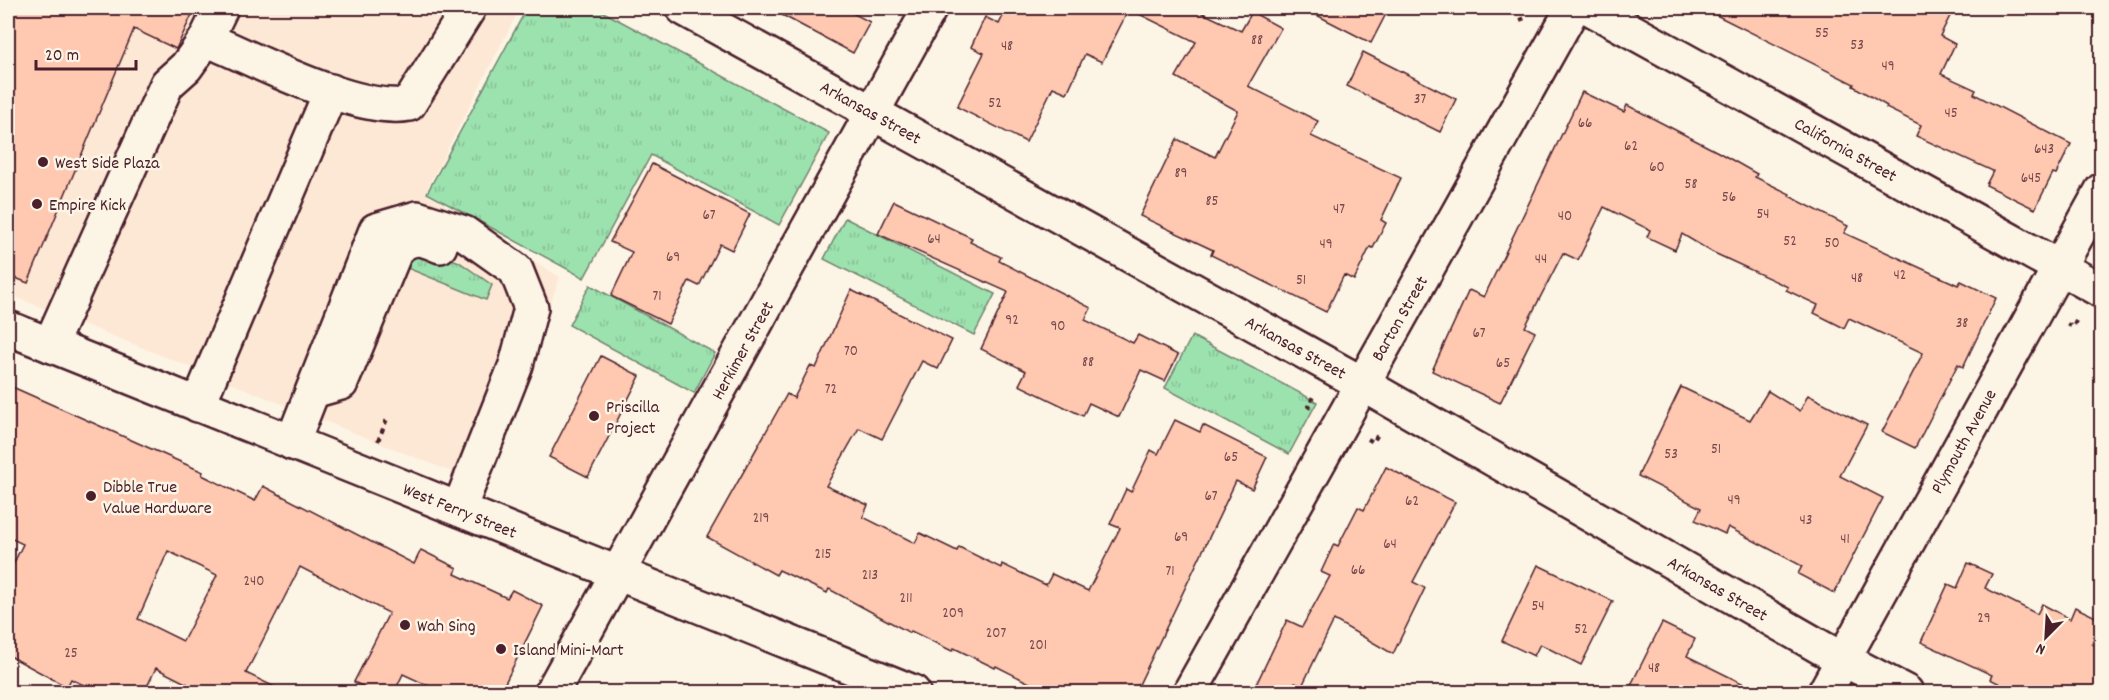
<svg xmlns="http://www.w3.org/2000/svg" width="2109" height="700" font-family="Dekko,sans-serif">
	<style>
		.built { fill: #fde8d5 }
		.grass { fill: url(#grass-tufts); stroke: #73806d; stroke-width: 1.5 }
		.building { fill: #fec8b1; stroke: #4a1f2b; stroke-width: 1.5; fill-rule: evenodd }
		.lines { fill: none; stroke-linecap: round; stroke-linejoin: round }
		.minor-casing { stroke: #4a1f2b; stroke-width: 38 }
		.path { stroke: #4a1f2b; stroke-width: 4; stroke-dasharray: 4.5 4.5; stroke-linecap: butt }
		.minor { stroke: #fcf5e5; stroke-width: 33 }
		.poi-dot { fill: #4a1f2b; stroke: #fcf5e5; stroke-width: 2 }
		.labels { text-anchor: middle; stroke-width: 5; stroke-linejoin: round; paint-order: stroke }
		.number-label { font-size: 15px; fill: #77494c }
		.street-label { font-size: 18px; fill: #4a1f2b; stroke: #fcf5e5 }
		.poi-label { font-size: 18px; fill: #4a1f2b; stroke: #fcf5e5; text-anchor: start }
	</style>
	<defs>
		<pattern id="grass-tufts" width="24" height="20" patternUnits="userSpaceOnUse" patternTransform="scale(1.5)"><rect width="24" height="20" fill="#9ce2af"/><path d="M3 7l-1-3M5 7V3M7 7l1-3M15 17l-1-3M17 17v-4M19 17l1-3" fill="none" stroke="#88c197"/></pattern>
	</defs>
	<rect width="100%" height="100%" fill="#fcf5e5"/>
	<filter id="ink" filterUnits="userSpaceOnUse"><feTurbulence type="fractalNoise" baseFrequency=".0167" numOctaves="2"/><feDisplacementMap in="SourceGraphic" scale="12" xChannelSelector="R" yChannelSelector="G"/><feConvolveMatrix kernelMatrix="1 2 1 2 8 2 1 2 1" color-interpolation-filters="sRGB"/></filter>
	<g filter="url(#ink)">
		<!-- built -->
		<polygon class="built" points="8,8 520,8 425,193 560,277 484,485 8,294"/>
		<!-- grass -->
		<g class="grass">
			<polygon points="527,8 596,8 829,133 779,225 651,155 584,278 427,193"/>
			<polygon points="845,218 995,294 974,335 824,259"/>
			<polygon points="424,247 459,262 492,285 486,300 400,265"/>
			<polygon points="590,285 715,353 694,393 569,325"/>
			<polygon points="1192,336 1317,402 1289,454 1165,388"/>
		</g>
		<!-- building -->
		<g class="building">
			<polygon points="8,8 195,8 176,49 134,29 28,283 8,275"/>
			<polygon points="769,8 843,8 870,22 853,53"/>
			<polygon points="1007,8 1192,8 1241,31 1252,12 1281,28 1248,86 1318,121 1311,136 1401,178 1381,220 1386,223 1373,248 1370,247 1354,280 1344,275 1326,312 1211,255 1213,250 1140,216 1177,139 1215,157 1238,111 1176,77 1196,42 1129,9 1102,62 1085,54 1067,93 1053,87 1026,142 957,107 984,53 971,47 985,17 999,24"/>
			<polygon points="1303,8 1389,8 1371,43"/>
			<polygon points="1702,8 1954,8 1940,36 1955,44 1941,74 1976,90 1974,94 2071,144 2056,174 2053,173 2035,209 1986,185 1993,171 1916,136 1921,125 1886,108 1887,106 1853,86 1854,84"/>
			<polygon points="1363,52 1456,99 1440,132 1347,86"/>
			<polygon points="1582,92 1624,112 1627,105 1718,152 1757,174 1755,177 1790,194 1789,196 1848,226 1844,233 1958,285 1961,281 1996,298 1963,367 1958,364 1915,448 1882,432 1923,353 1849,318 1844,328 1814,313 1818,305 1786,290 1788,287 1712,252 1682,234 1675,250 1647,237 1650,230 1604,207 1578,260 1563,253 1525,327 1535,332 1500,403 1432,371 1469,290 1484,297"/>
			<polygon points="652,164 750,214 732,250 720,244 699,286 689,281 668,324 611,296 632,252 610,242"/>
			<polygon points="894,201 972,238 970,242 1001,257 999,261 1091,308 1085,320 1133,343 1138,335 1178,355 1165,381 1141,370 1119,417 1089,403 1083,416 1019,385 1026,371 981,349 1008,292 878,234"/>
			<polygon points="851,290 952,340 938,369 922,361 882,439 859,428 826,486 868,505 863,517 915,543 920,533 957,551 959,547 1001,568 1002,564 1046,585 1052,574 1088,591 1120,528 1110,524 1126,489 1131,492 1151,450 1158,454 1175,420 1200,432 1203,425 1267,457 1252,489 1236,481 1135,693 1049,693 996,666 995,668 954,648 952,651 911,631 910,633 829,589 827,593 779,570 776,575 707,537 787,394 794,398 810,366 816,368"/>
			<polygon points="601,356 640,376 588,477 549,457"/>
			<path d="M 8,385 L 203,472 L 202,475 L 255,501 L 263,486 L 414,564 L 421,550 L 457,568 L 455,574 L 507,598 L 512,590 L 543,606 L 500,693 L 444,693 L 403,674 L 394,693 L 375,693 L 354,682 L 389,613 L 300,567 L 246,673 L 287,693 L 205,693 L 156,668 L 144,693 L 100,693 L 71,679 L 67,687 L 8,655 L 8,575 L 23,544 L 8,537 ZM 168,551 L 217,575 L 183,641 L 138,619 Z"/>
			<polygon points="1681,387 1750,420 1768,391 1800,411 1808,395 1867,425 1840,476 1883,498 1834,593 1798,574 1802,566 1728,527 1725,534 1695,520 1701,508 1638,476"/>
			<polygon points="1386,467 1455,502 1413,582 1425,588 1393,654 1334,620 1302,686 1295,683 1291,693 1252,693 1287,620 1302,627 1330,576 1321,572 1334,544 1338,546 1358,507 1364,510"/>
			<polygon points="1968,563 1992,574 1985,588 2037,614 2042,604 2070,619 2075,607 2102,620 2092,644 2102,649 2102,693 2018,693 1990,679 1992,675 1921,642 1948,584 1957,588"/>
			<polygon points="1538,565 1613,601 1581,665 1540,644 1534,656 1502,641"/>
			<polygon points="1662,623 1695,639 1687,656 1762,693 1627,693"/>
		</g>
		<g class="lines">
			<!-- minor casing -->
			<g class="minor-casing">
				<g id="minor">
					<path d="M 221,8 L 206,39 C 256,60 358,114 409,104 L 469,8"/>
					<polyline points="683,8 1361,383 1822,648 1906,692"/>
					<polyline points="1590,8 2102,291"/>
					<polyline points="8,328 913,692"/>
					<polyline points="50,345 167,84 186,67 206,39"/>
					<path d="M 313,391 L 341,383 L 396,250 C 411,235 422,238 440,246"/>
					<polyline points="198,405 331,91"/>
					<polyline points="292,443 376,230 417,218 464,233 516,270 531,308 516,365 459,509"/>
					<polyline points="552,692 930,8"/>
					<polyline points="1190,692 1573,8"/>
					<polyline points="1825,692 2102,190"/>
				</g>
			</g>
			<!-- path -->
			<g class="path">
				<polyline points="1520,20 1528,17"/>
				<polyline points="2067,324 2073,327 2077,319"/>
				<polyline points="1311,408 1308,406 1314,395"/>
				<polyline points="1368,439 1373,442 1379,433"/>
				<polyline points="378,441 387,419"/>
			</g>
			<!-- minor -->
			<use href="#minor" class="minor"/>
		</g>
	</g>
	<!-- markers -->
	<g class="poi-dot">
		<circle cx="43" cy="162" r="6"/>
		<circle cx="37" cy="204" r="6"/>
		<circle cx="594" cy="416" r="6"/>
		<circle cx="91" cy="496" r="6"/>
		<circle cx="405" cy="625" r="6"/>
		<circle cx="501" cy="649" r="6"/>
	</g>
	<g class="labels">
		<!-- number labels -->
		<g class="number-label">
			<text x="1822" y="37">55</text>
			<text x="1257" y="44">88</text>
			<text x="1857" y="49">53</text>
			<text x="1007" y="50">48</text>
			<text x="1888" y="70">49</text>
			<text x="1420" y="103">37</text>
			<text x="995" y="107">52</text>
			<text x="1951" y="117">45</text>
			<text x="1585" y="127">66</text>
			<text x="1631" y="150">62</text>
			<text x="2044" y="153">643</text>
			<text x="1657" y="171">60</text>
			<text x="1181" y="177">89</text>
			<text x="2031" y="182">645</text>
			<text x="1691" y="188">58</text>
			<text x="1729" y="201">56</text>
			<text x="1212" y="205">85</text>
			<text x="1339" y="213">47</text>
			<text x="1763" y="218">54</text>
			<text x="709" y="219">67</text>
			<text x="1565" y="220">40</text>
			<text x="934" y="243">64</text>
			<text x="1790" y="245">52</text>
			<text x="1832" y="247">50</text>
			<text x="1326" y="248">49</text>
			<text x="673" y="261">69</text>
			<text x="1541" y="263">44</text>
			<text x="1900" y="279">42</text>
			<text x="1857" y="282">48</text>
			<text x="1301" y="284">51</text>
			<text x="657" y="300">71</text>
			<text x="1012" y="324">92</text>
			<text x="1962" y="327">38</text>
			<text x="1058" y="330">90</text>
			<text x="1479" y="337">67</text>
			<text x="851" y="355">70</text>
			<text x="1088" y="366">88</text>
			<text x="1503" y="367">65</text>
			<text x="831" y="393">72</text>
			<text x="1716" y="453">51</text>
			<text x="1671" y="458">53</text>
			<text x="1231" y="461">65</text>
			<text x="1211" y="500">67</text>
			<text x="1734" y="504">49</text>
			<text x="1412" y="505">62</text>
			<text x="761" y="522">219</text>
			<text x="1806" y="524">43</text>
			<text x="1181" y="541">69</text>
			<text x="1845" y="543">41</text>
			<text x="1390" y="548">64</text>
			<text x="823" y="558">215</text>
			<text x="1358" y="574">66</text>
			<text x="1170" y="575">71</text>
			<text x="870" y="579">213</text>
			<text x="254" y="585">240</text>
			<text x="906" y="602">211</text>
			<text x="1538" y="610">54</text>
			<text x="953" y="617">209</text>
			<text x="1984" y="622">29</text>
			<text x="1581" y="633">52</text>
			<text x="996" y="637">207</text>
			<text x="1038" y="649">201</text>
			<text x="71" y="657">25</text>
			<text x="1654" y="672">48</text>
		</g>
		<!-- street labels -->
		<g class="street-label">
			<text transform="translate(871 112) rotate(29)" y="6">Arkansas Street</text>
			<text transform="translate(1846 149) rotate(29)" y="6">California Street</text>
			<text transform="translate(1399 318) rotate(-60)" y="6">Barton Street</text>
			<text transform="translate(1296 347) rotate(29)" y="6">Arkansas Street</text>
			<text transform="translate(742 350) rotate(-61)" y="6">Herkimer Street</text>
			<text transform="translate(1963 441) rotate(-61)" y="6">Plymouth Avenue</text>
			<text transform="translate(460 510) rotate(22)" y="6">West Ferry Street</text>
			<text transform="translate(1718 588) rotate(30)" y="6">Arkansas Street</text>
		</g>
		<!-- poi labels -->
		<g class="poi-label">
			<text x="55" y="168">West Side Plaza</text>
			<text x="49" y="210">Empire Kick</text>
			<text x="606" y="412">Priscilla<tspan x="606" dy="21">Project</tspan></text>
			<text x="103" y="492">Dibble True<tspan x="103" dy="21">Value Hardware</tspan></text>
			<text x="417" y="631">Wah Sing</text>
			<text x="513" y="655">Island Mini-Mart</text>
		</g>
	</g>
	<!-- margin -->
	<rect width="2109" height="700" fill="none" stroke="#fcf5e5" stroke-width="30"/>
	<rect x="15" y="15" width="2079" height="670" fill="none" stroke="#4a1f2b" stroke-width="2" filter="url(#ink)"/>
	<!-- north arrow -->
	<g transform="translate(2046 637) rotate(204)" stroke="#fcf5e5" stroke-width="4.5" paint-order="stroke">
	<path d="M0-4.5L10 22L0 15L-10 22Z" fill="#4a1f2b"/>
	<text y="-9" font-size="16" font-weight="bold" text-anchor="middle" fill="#4a1f2b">N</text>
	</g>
	<!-- scale -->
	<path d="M36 60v9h100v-9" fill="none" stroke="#4a1f2b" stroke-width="3"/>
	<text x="45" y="60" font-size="18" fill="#4a1f2b" stroke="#fcf5e5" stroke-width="4.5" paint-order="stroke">20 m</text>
</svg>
